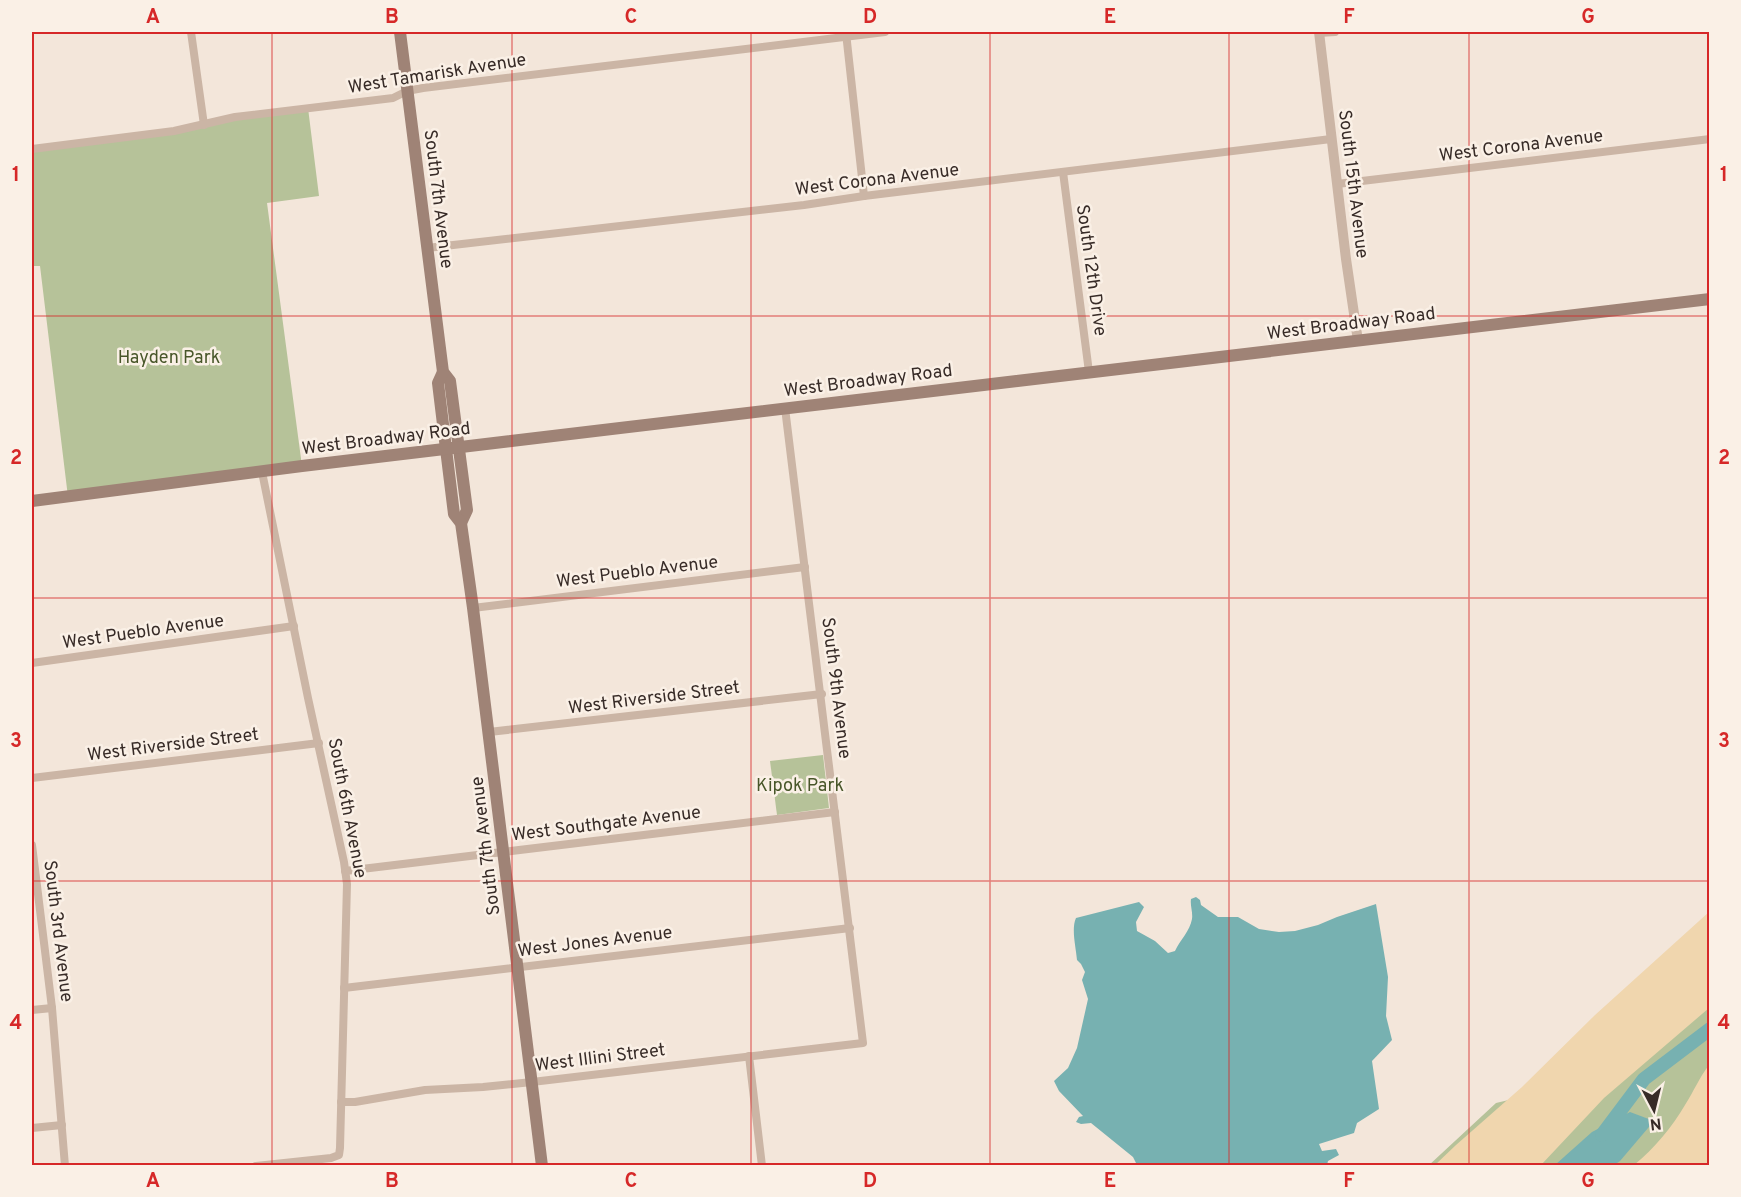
<svg xmlns="http://www.w3.org/2000/svg" width="1741" height="1197" font-family="Overpass,sans-serif">
	<style>
		.green { fill: #b6c299 }
		.sand { fill: #f0d6ae }
		.water { fill: #77b1b1 }
		.lines { fill: none; stroke-linecap: round; stroke-linejoin: round }
		.river { stroke: #77b1b1; stroke-width: 14 }
		.minor { stroke: #cbb5a5; stroke-width: 8 }
		.tertiary { stroke: #cbb5a5; stroke-width: 10 }
		.secondary { stroke: #9f8376; stroke-width: 12 }
		.grid { fill: none; stroke: #d62828; stroke-width: 1.5; stroke-opacity: 0.55 }
		.labels { text-anchor: middle; stroke-width: 5; stroke-linejoin: round; paint-order: stroke }
		.street-label { font-size: 18px; fill: #372b27; stroke: #faf0e6 }
		.park-label { font-size: 18px; fill: #485629; stroke: #faf0e6 }
		.neatline { fill: none; stroke: #d62828; stroke-width: 2 }
		.grid-label { font-size: 20px; text-anchor: middle; font-weight: bold; fill: #d62828 }
	</style>
	<rect width="100%" height="100%" fill="#f3e6da"/>
	<!-- green -->
	<g class="green">
		<polygon points="308,108 319,196 267,203 302,466 68,497 40,266 32,266 32,149"/>
		<polygon points="823,755 829,808 777,815 770,761"/>
		<polygon points="1709,932 1709,1165 1428,1166 1496,1103 1517,1098"/>
	</g>
	<!-- sand -->
	<g class="sand">
		<polygon points="1709,912 1709,1008 1604,1098 1541,1165 1435,1165 1456,1145 1522,1087 1595,1015"/>
		<path d="M 1709,1065 L 1709,1165 L 1634,1165 C 1654,1149 1672,1127 1685,1105 C 1694,1091 1699,1078 1709,1065 Z"/>
	</g>
	<!-- water -->
	<g class="water">
		<path d="M 1196,897 L 1200,900 L 1201,905 L 1218,917 L 1238,917 L 1259,929 L 1279,932 L 1295,931 L 1318,925 L 1337,917 L 1376,904 L 1388,977 L 1386,1016 L 1392,1040 L 1372,1061 L 1379,1109 L 1357,1123 L 1354,1133 L 1319,1144 L 1322,1151 L 1336,1149 L 1339,1155 L 1328,1161 L 1327,1165 L 1137,1165 L 1133,1157 L 1091,1123 L 1081,1124 L 1076,1122 L 1079,1117 L 1083,1116 L 1059,1091 L 1054,1081 L 1068,1068 L 1077,1048 L 1088,999 L 1082,980 L 1085,972 L 1081,964 L 1077,960 C 1076,947 1071,929 1076,918 L 1139,902 L 1144,907 L 1136,922 L 1137,931 L 1155,941 L 1168,953 L 1175,951 C 1180,940 1190,931 1192,919 C 1193,912 1190,906 1191,899 Z"/>
		<polygon points="1630,1112 1654,1121 1620,1161 1614,1165 1555,1165 1592,1132"/>
	</g>
	<g class="lines">
		<!-- river -->
		<polyline class="river" points="1602,1135 1644,1079 1710,1029"/>
		<!-- minor -->
		<g class="minor">
			<polyline points="191,32 204,125"/>
			<polyline points="846,33 864,196"/>
			<polyline points="1319,33 1335,32"/>
			<polyline points="32,149 174,131 235,117 393,98 407,91 423,88 885,32"/>
			<polyline points="1063,172 1089,372"/>
			<polyline points="1337,184 1710,139"/>
			<polyline points="427,248 804,205 864,196 1331,139"/>
			<polyline points="473,608 805,567"/>
			<polyline points="32,663 294,626"/>
			<polyline points="489,732 822,694"/>
			<polyline points="32,778 319,743"/>
			<polyline points="32,845 52,1008 65,1166"/>
			<polyline points="345,871 835,812"/>
			<polyline points="344,988 850,928"/>
			<polyline points="32,1010 52,1008"/>
			<polyline points="749,1056 762,1166"/>
			<polyline points="341,1102 355,1102 425,1090 483,1087 532,1082 863,1043 785,408"/>
			<polyline points="32,1128 62,1125"/>
			<polyline points="256,1166 331,1158 339,1155 340,1148 347,884 344,862 308,698 262,472"/>
		</g>
		<!-- tertiary -->
		<polyline class="tertiary" points="1319,32 1346,259 1358,341"/>
		<!-- secondary -->
		<g class="secondary">
			<polyline points="400,32 443,372 450,381 467,510 461,523"/>
			<polyline points="443,372 438,383 446,449 454,514 461,523 473,608 542,1166"/>
			<polyline points="32,501 302,466 620,428 1710,299"/>
		</g>
	</g>
	<!-- grid -->
	<path class="grid" d="M 272,32 L 272,1166M 512,32 L 512,1166M 751,32 L 751,1166M 990,32 L 990,1166M 1229,32 L 1229,1166M 1469,32 L 1469,1166M 32,316 L 1710,316M 32,598 L 1710,598M 32,881 L 1710,881"/>
	<g class="labels">
		<!-- street labels -->
		<g class="street-label">
			<text transform="translate(437 73) rotate(-9)" y="6">West Tamarisk Avenue</text>
			<text transform="translate(1521 145) rotate(-7)" y="6">West Corona Avenue</text>
			<text transform="translate(877 179) rotate(-7)" y="6">West Corona Avenue</text>
			<text transform="translate(1354 184) rotate(83)" y="6">South 15th Avenue</text>
			<text transform="translate(439 199) rotate(83)" y="6">South 7th Avenue</text>
			<text transform="translate(1092 270) rotate(82)" y="6">South 12th Drive</text>
			<text transform="translate(1351 323) rotate(-7)" y="6">West Broadway Road</text>
			<text transform="translate(868 380) rotate(-7)" y="6">West Broadway Road</text>
			<text transform="translate(386 438) rotate(-7)" y="6">West Broadway Road</text>
			<text transform="translate(637 571) rotate(-7)" y="6">West Pueblo Avenue</text>
			<text transform="translate(143 631) rotate(-8)" y="6">West Pueblo Avenue</text>
			<text transform="translate(837 688) rotate(83)" y="6">South 9th Avenue</text>
			<text transform="translate(654 697) rotate(-7)" y="6">West Riverside Street</text>
			<text transform="translate(173 744) rotate(-7)" y="6">West Riverside Street</text>
			<text transform="translate(348 808) rotate(79)" y="6">South 6th Avenue</text>
			<text transform="translate(606 823) rotate(-7)" y="6">West Southgate Avenue</text>
			<text transform="translate(485 846) rotate(-97)" y="6">South 7th Avenue</text>
			<text transform="translate(59 931) rotate(83)" y="6">South 3rd Avenue</text>
			<text transform="translate(595 941) rotate(-7)" y="6">West Jones Avenue</text>
			<text transform="translate(600 1057) rotate(-7)" y="6">West Illini Street</text>
		</g>
		<!-- park labels -->
		<g class="park-label">
			<text x="169" y="363">Hayden Park</text>
			<text x="800" y="791">Kipok Park</text>
		</g>
	</g>
	<!-- border -->
	<rect width="1741" height="1197" fill="none" stroke="#faf0e6" stroke-width="66"/>
	<!-- north arrow -->
	<g transform="translate(1654 1110) rotate(173)" stroke="#faf0e6" stroke-width="4.5" paint-order="stroke">
	<path d="M0-4.5L10 22L0 15L-10 22Z" fill="#372b27"/>
	<text y="-9" font-size="16" font-weight="bold" text-anchor="middle" fill="#372b27">N</text>
	</g>
	<rect x="33" y="33" width="1675" height="1131" class="neatline"/>
	<g class="grid-label">
		<text x="153" y="23">A</text>
		<text x="392" y="23">B</text>
		<text x="631" y="23">C</text>
		<text x="870" y="23">D</text>
		<text x="1110" y="23">E</text>
		<text x="1349" y="23">F</text>
		<text x="1588" y="23">G</text>
		<text x="16" y="181">1</text>
		<text x="1724" y="181">1</text>
		<text x="16" y="464">2</text>
		<text x="1724" y="464">2</text>
		<text x="16" y="747">3</text>
		<text x="1724" y="747">3</text>
		<text x="16" y="1029">4</text>
		<text x="1724" y="1029">4</text>
		<text x="153" y="1187">A</text>
		<text x="392" y="1187">B</text>
		<text x="631" y="1187">C</text>
		<text x="870" y="1187">D</text>
		<text x="1110" y="1187">E</text>
		<text x="1349" y="1187">F</text>
		<text x="1588" y="1187">G</text>
	</g>
</svg>
